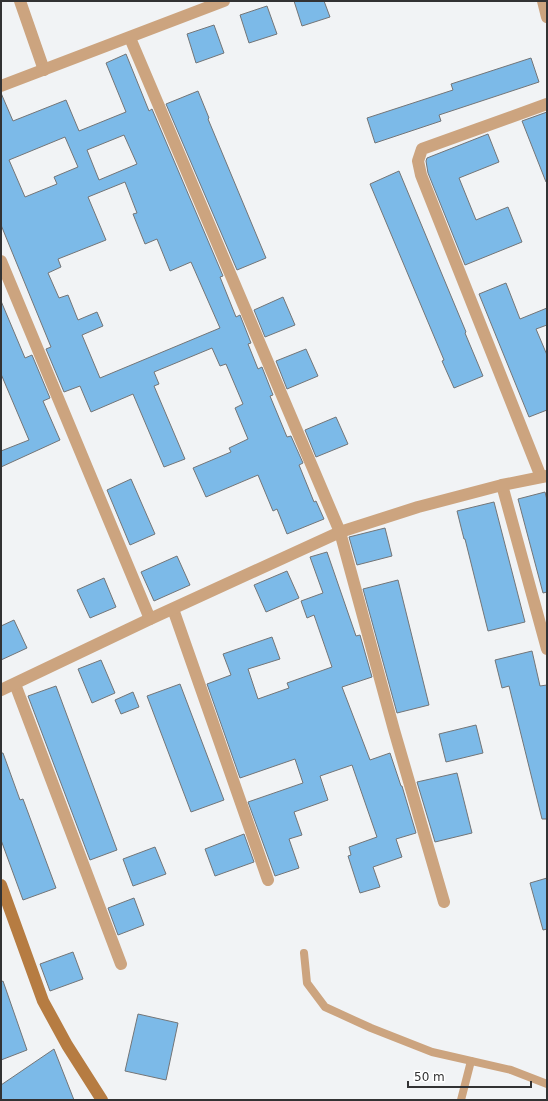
<svg xmlns="http://www.w3.org/2000/svg" width="548" height="1101" font-family="'DejaVu Sans',sans-serif">
	<style>
		.building { fill: #7cbae8; stroke: #737577; fill-rule: evenodd }
		.lines { fill: none; stroke-linecap: round; stroke-linejoin: round }
		.lane { stroke: #cca47f; stroke-width: 8 }
		.street { stroke: #cca47f; stroke-width: 12 }
		.secondary { stroke: #b67c42; stroke-width: 12 }
	</style>
	<rect width="100%" height="100%" fill="#f1f3f5"/>
	<!-- building -->
	<g class="building">
		<polygon points="294,1 324,1 330,17 302,26"/>
		<polygon points="267,6 277,34 249,43 240,15"/>
		<polygon points="214,25 224,53 196,63 187,34"/>
		<path d="M 126,54 L 149,111 L 152,109 L 223,276 L 220,277 L 236,317 L 240,315 L 251,343 L 248,344 L 258,369 L 262,367 L 273,395 L 270,396 L 287,437 L 291,436 L 303,463 L 299,465 L 314,502 L 316,501 L 324,519 L 287,534 L 277,509 L 273,511 L 258,475 L 206,497 L 193,468 L 231,452 L 229,448 L 248,439 L 235,408 L 243,404 L 226,364 L 220,366 L 212,348 L 154,372 L 159,384 L 154,386 L 185,459 L 164,467 L 133,394 L 91,412 L 80,386 L 64,392 L 46,349 L 51,347 L 1,225 L 1,93 L 13,121 L 66,100 L 79,131 L 126,112 L 106,63 ZM 124,135 L 137,164 L 99,180 L 87,150 ZM 65,137 L 78,167 L 54,177 L 57,184 L 25,197 L 9,160 ZM 125,182 L 137,213 L 133,214 L 145,244 L 157,239 L 170,271 L 191,262 L 220,328 L 100,378 L 82,335 L 103,326 L 97,312 L 78,320 L 68,295 L 59,298 L 48,273 L 61,267 L 58,259 L 106,240 L 88,197 Z"/>
		<polygon points="531,58 539,82 439,115 441,121 375,143 367,118 453,90 451,84"/>
		<polygon points="198,91 209,118 208,119 266,258 237,270 166,104"/>
		<polygon points="547,112 547,182 546,182 522,121"/>
		<polygon points="488,134 499,162 459,178 476,220 508,207 522,242 465,265 428,173 426,161 427,158"/>
		<polygon points="399,171 466,332 465,333 483,376 454,388 442,361 444,360 370,184"/>
		<polygon points="506,283 520,319 547,308 547,325 536,329 547,355 547,410 529,417 479,294"/>
		<polygon points="283,297 295,325 265,337 254,310"/>
		<polygon points="1,301 25,358 32,355 50,398 43,401 60,440 1,467 1,451 29,440 1,374"/>
		<polygon points="306,349 318,376 287,389 276,361"/>
		<polygon points="336,417 348,444 316,457 305,430"/>
		<polygon points="131,479 155,534 130,545 107,490"/>
		<polygon points="545,492 547,500 547,592 543,593 518,499"/>
		<polygon points="494,502 525,622 488,631 465,539 464,539 457,511"/>
		<polygon points="385,528 392,556 357,565 349,537"/>
		<polygon points="327,552 356,636 360,635 372,677 342,687 370,760 390,753 401,786 402,786 416,833 396,839 402,857 373,867 380,887 360,893 348,856 351,855 349,847 377,837 352,765 320,776 328,800 294,812 302,835 289,839 299,868 275,876 248,802 303,783 295,759 240,778 207,684 231,675 223,654 272,637 280,659 248,669 258,699 289,688 287,683 332,667 314,615 307,618 301,601 323,593 310,557"/>
		<polygon points="177,556 190,585 154,601 141,572"/>
		<polygon points="287,571 299,598 266,612 254,585"/>
		<polygon points="104,578 116,607 90,618 77,590"/>
		<polygon points="398,580 429,705 397,713 363,589"/>
		<polygon points="14,620 27,648 1,660 1,626"/>
		<polygon points="532,651 540,686 547,685 547,819 542,819 509,686 502,688 495,660"/>
		<polygon points="101,660 115,693 92,703 78,669"/>
		<polygon points="180,684 224,800 191,812 147,696"/>
		<polygon points="56,686 117,850 90,860 28,696"/>
		<polygon points="133,692 139,707 121,714 115,700"/>
		<polygon points="476,725 483,753 446,762 439,734"/>
		<polygon points="1,753 3,753 20,800 23,799 56,888 23,900 1,840"/>
		<polygon points="457,773 472,833 435,842 417,782"/>
		<polygon points="244,834 254,862 215,876 205,849"/>
		<polygon points="155,847 166,874 133,886 123,859"/>
		<polygon points="547,878 547,929 543,930 530,883"/>
		<polygon points="134,898 144,925 118,935 108,908"/>
		<polygon points="73,952 83,979 50,991 40,964"/>
		<polygon points="3,981 27,1050 1,1060 1,982"/>
		<polygon points="138,1014 178,1023 166,1080 125,1071"/>
		<polygon points="54,1049 74,1100 1,1100 1,1085"/>
	</g>
	<g class="lines">
		<!-- lane -->
		<g class="lane">
			<polyline points="304,953 307,983 325,1007 371,1028 432,1052 511,1070 547,1084"/>
			<polyline points="461,1100 471,1061"/>
		</g>
		<!-- street -->
		<g class="street">
			<polyline points="20,1 44,70"/>
			<polyline points="543,1 547,17"/>
			<polyline points="130,38 340,532 394,730 444,902"/>
			<polyline points="1,86 224,1"/>
			<polyline points="1,261 150,619"/>
			<polyline points="541,477 421,175 418,161 422,149 547,104"/>
			<polyline points="502,485 547,649"/>
			<polyline points="173,609 268,880"/>
			<polyline points="15,684 121,964"/>
			<polyline points="1,690 150,619 340,532 418,507 502,485 547,476"/>
		</g>
		<!-- secondary -->
		<polyline class="secondary" points="1,885 43,1001 67,1045 102,1100"/>
	</g>
	<!-- border -->
	<rect width="548" height="1101" fill="none" stroke="#323233" stroke-width="4"/>
	<!-- scale -->
	<path d="M408 1081v6h123v-6" fill="none" stroke="#323233" stroke-width="2"/>
	<text x="414" y="1081" font-size="12" fill="#323233" stroke="#ffffff" stroke-width="3" paint-order="stroke">50 m</text>
</svg>
